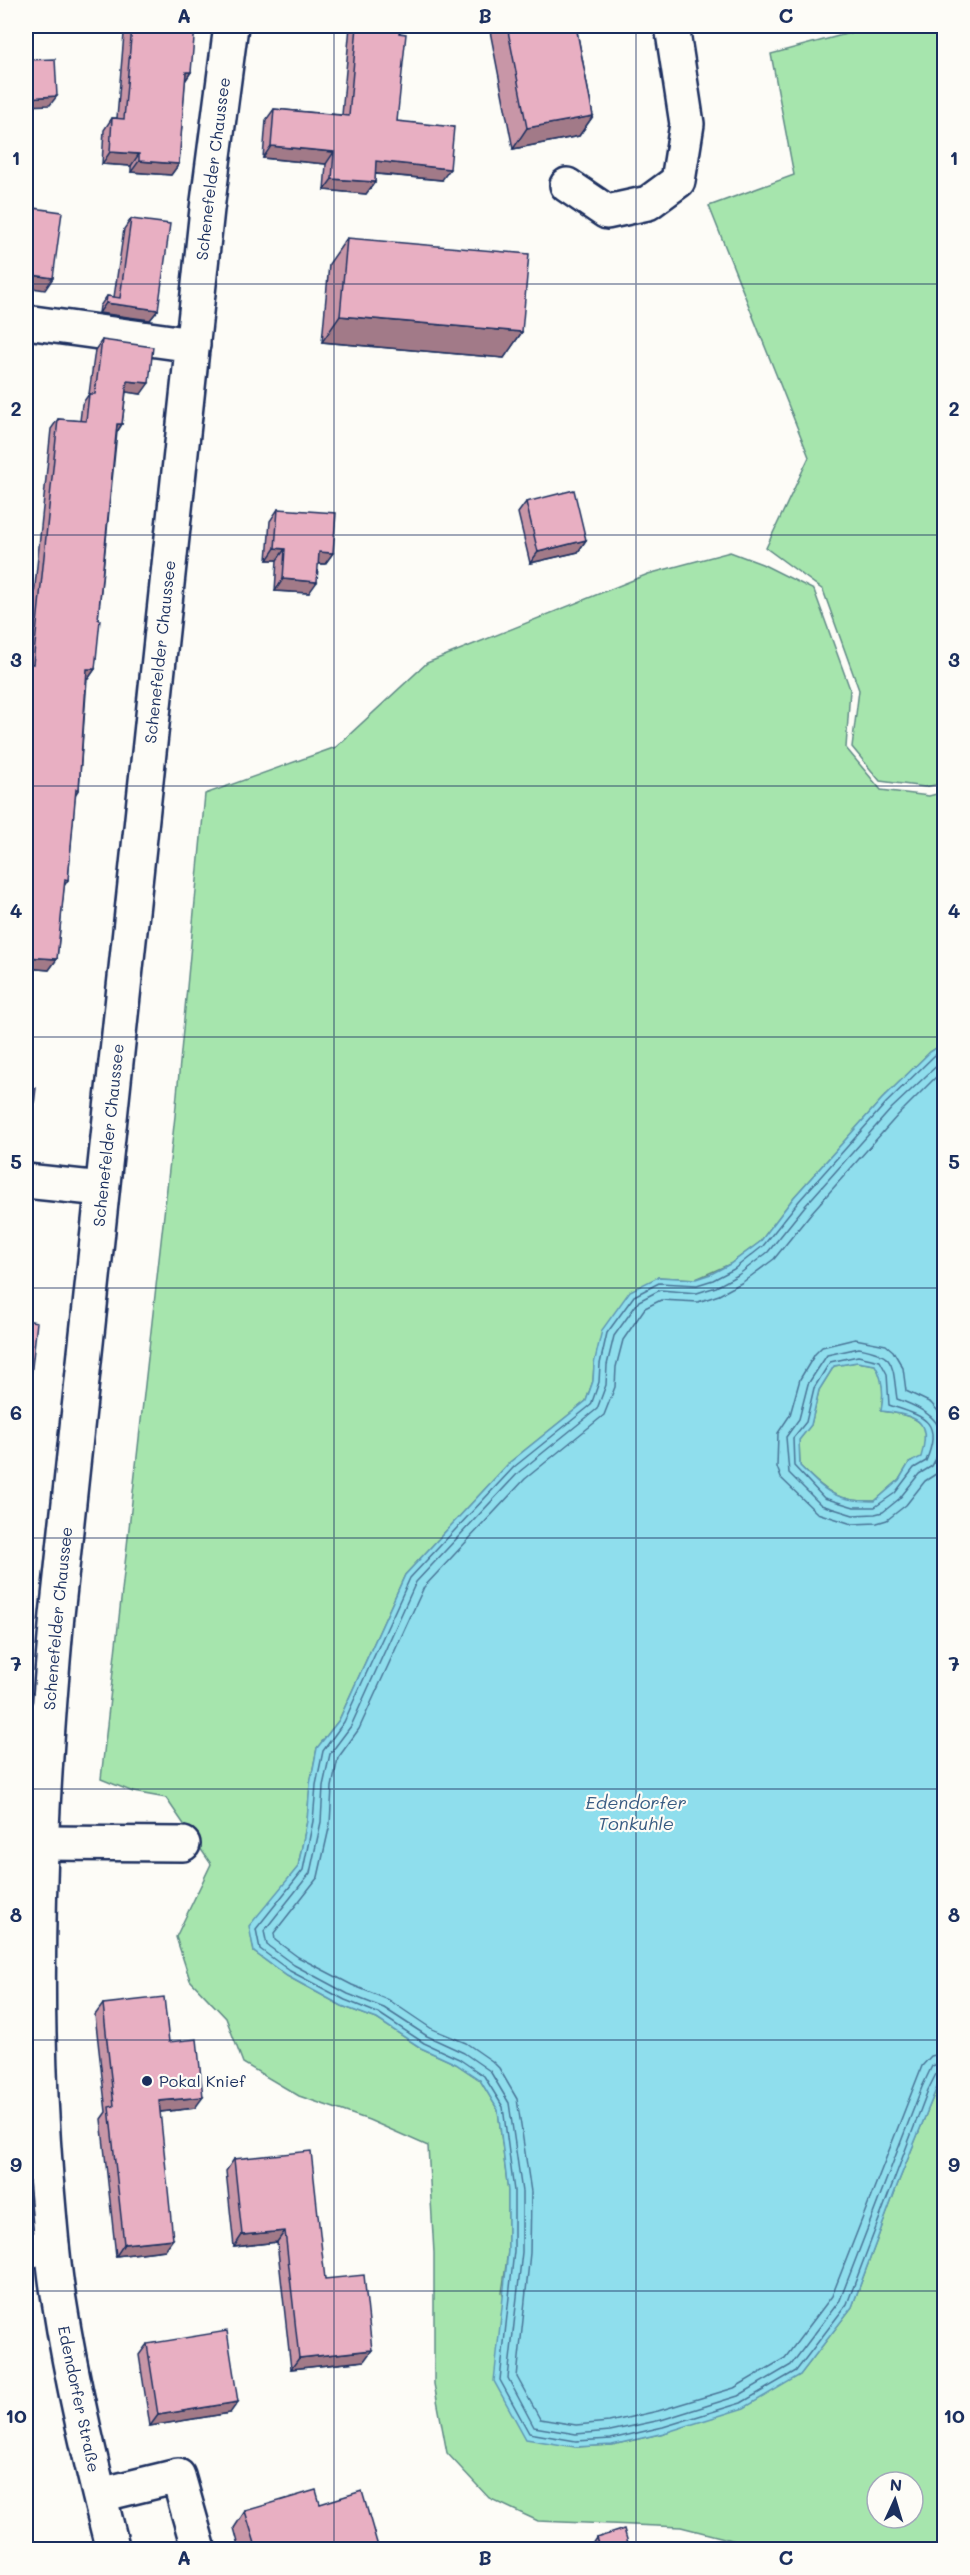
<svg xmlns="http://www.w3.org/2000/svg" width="970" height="2575" font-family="Mali,sans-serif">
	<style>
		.green { fill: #a6e5ad; stroke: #608a86; stroke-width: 1.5; fill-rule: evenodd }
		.water { fill: #8fdeed; stroke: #6198b4; stroke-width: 1.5; fill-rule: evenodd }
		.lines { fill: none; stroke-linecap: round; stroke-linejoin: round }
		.shore { stroke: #497597; stroke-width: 1.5 }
		.minor-casing { stroke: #1b2f5e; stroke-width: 38 }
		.minor { stroke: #fdfcf7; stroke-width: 33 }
		.wall { fill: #c896a7; stroke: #1b2f5e; stroke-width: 1.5 }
		.shaded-wall { fill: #a27a88; stroke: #1b2f5e; stroke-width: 1.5 }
		.building { fill: #e8afc2; stroke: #1b2f5e; stroke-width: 1.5 }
		.grid { fill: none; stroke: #1b2f5e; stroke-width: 1.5; stroke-opacity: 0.55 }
		.poi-dot { fill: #1b2f5e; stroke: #fdfcf7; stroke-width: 2 }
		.labels { text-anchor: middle; stroke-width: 4.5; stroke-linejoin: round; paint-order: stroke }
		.street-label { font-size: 16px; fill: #1b2f5e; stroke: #fdfcf7 }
		.poi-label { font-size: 16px; fill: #1b2f5e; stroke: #fdfcf7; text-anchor: start }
		.water-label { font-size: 18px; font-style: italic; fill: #385b82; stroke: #fdfcf7 }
		.neatline { fill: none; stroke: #1b2f5e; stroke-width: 2 }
		.grid-label { font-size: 20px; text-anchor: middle; font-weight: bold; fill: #1b2f5e }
	</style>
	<rect width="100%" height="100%" fill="#fdfcf7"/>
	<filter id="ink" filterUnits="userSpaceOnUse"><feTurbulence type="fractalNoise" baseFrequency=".0167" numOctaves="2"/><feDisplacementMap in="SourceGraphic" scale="12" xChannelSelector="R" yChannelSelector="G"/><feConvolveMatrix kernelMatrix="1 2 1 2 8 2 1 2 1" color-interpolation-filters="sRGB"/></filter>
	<g filter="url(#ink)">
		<!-- green -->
		<g class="green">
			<polygon points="876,26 944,27 944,783 925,787 880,781 852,747 859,690 823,590 766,548 809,457 709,206 794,175 771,54"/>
			<path d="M 730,552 L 762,564 L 814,590 L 850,689 L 846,748 L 881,790 L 929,796 L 944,792 L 944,1043 L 930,1052 L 882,1099 L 794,1197 L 760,1242 L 730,1264 L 696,1279 L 658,1277 L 594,1364 L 593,1381 L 586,1401 L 510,1462 L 405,1575 L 339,1720 L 317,1748 L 310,1784 L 307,1821 L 298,1867 L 250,1927 L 254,1952 L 287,1976 L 342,2006 L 377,2019 L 421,2048 L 456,2064 L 480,2080 L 498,2110 L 508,2191 L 508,2251 L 502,2293 L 575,2447 L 612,2445 L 664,2433 L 773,2389 L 800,2375 L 852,2307 L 898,2183 L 944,2070 L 944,2549 L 752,2549 L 752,2545 L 681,2527 L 538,2521 L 489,2498 L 447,2453 L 434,2384 L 434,2253 L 428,2146 L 369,2120 L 299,2096 L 243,2063 L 226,2018 L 190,1980 L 176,1937 L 211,1864 L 166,1798 L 133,1792 L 101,1779 L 175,1116 L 205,794 L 336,747 L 427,663 L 648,574 ZM 877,2482 L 913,2482 L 913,2518 L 877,2518 Z"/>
			<path d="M 857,1362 L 876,1365 C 884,1380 884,1394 881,1411 C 897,1413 928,1416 927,1439 C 926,1445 923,1452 921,1458 L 909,1463 L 899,1480 L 875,1501 C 836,1502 827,1492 800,1466 L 799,1440 L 811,1425 L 819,1390 L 834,1366 Z"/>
		</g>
		<!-- water -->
		<path class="water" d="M 944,1043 L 944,2070 L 898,2183 L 852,2307 L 800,2375 L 744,2408 L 664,2433 L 612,2445 L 575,2447 L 526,2439 L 494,2381 L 508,2251 L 508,2191 L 498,2110 L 480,2080 L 456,2064 L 421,2048 L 377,2019 L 342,2006 L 287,1976 L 254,1952 L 249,1926 L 298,1867 L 307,1821 L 310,1784 L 317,1748 L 339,1720 L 405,1575 L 510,1462 L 586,1401 L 593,1381 L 594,1364 L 602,1330 L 630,1291 L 658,1277 L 696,1279 L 711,1274 L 730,1264 L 760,1242 L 794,1197 L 882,1099 L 930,1052 ZM 857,1362 L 875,1365 C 884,1380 884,1395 881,1411 C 916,1416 932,1418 921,1457 L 909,1463 L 899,1480 L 875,1501 C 836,1502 826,1492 800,1466 L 799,1440 L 811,1425 L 819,1390 L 834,1366 Z"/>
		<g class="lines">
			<!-- shore -->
			<g class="shore">
				<polyline points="944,1050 934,1056 886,1103 799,1201 763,1246 734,1269 713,1280 697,1285 659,1283 634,1296 607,1333 600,1364 599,1382 591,1405 514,1467 410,1578 344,1722 323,1751 316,1785 313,1821 303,1870 256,1929 260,1949 290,1971 345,2000 380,2014 424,2043 459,2059 484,2076 503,2107 514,2191 514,2251 500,2380 529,2433 576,2441 611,2439 663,2427 741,2403 796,2371 847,2304 928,2090 937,2072 944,2069"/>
				<polyline points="944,1059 892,1108 805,1206 768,1252 738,1275 716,1287 697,1293 660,1290 639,1301 614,1336 607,1365 606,1385 597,1409 519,1472 416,1582 351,1726 330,1754 323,1786 321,1822 310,1873 264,1931 267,1945 294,1965 348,1994 384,2008 427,2036 464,2053 490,2071 509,2103 522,2192 522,2252 508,2378 534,2427 576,2434 610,2431 661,2420 738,2396 791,2365 840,2300 922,2087 932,2066 944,2062"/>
				<polyline points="944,1069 898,1115 812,1212 774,1259 743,1282 719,1295 698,1302 661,1300 645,1308 623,1340 616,1367 615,1387 604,1415 525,1479 424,1587 359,1729 338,1758 332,1787 330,1824 318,1877 274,1933 275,1940 298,1957 352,1985 389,2000 432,2029 466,2043 492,2061 499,2068 517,2099 531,2192 530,2253 517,2377 540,2419 576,2425 609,2422 658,2411 734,2388 785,2358 832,2296 922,2066 931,2056 944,2053"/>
				<path d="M 859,1348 C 897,1355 892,1365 897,1399 C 931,1411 955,1427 932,1466 L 919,1474 L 899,1499 L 883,1512 L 875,1514 L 853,1515 L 821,1505 L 789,1473 L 786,1437 L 799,1419 L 808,1384 L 827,1355 Z"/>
				<path d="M 858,1356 L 880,1361 L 887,1374 L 889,1405 C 921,1416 944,1419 926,1461 L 914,1468 L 895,1493 L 875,1507 L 854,1507 L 824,1498 L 794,1466 L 793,1438 L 806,1422 L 814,1388 L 830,1362 Z"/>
				<polyline points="944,1418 931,1403 906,1391 903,1368 893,1351 886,1345 855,1339 822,1347 815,1354 800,1379 790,1415 778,1433 777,1467 781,1478 817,1513 852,1524 877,1523 887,1520 906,1505 925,1481 939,1472 944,1458"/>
			</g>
			<!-- minor casing -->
			<g class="minor-casing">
				<g id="minor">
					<polyline points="567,185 607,212 648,203 678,181 687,124 672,26"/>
					<polyline points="26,322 193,345"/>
					<polyline points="26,1181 102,1189"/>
					<polyline points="40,1843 183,1844"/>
					<polyline points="26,2251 52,2246"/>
					<polyline points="100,2495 178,2476 199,2550"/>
					<path id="s1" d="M 113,2550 C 92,2467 72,2384 59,2300 C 52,2259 50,2218 46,2177 C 31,1990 40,1802 57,1615 L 207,209 L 231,26"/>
				</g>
			</g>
			<!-- minor -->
			<use href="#minor" class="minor"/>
		</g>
		<!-- wall -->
		<g class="wall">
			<polygon points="130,26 178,26 191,72 185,81 179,164 171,175 131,172 131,166 102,164 104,130 112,118 117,118 124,34"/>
			<polygon points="350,26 400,26 397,121 442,180 375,174 375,182 366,194 324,190 326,164 263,158 266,120 274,109 342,115"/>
			<polygon points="489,26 576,26 593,116 579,136 513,149"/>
			<polygon points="131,219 158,310 150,320 99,313 100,306 107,296 114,297 124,229"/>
			<polygon points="347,238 522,332 504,358 322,342 329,264"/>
			<polygon points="102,340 141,394 126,392 122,424 117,432 98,619 95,669 88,679 87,679 79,789 75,795 68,880 64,886 57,959 49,970 26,968 26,666 27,664 51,429 58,419 80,421 82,404 89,394 95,350"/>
			<polygon points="526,502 586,540 578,552 530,563 518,513"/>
			<polygon points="278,509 333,553 325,564 318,564 309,593 275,591 277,560 267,560 270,521"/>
			<polygon points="103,2004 169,2042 195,2108 160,2112 165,2250 116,2256 101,2119 106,2112 95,2015"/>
			<polygon points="234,2159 325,2279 364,2361 291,2369 277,2242 234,2247 226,2171"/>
			<polygon points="147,2344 230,2413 150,2426 139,2355"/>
			<polygon points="320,2504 379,2550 240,2550 234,2528 245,2511"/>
			<polygon points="596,2538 630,2550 588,2550"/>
		</g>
		<!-- shaded-wall -->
		<g class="shaded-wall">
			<polygon points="186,72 191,72 183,84"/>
			<polygon points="57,96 50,105 26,106 26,98"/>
			<polygon points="593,116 579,136 513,149 527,128"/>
			<polygon points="271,146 334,152 326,164 263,158"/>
			<polygon points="110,152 139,154 131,166 102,164"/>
			<polygon points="139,161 179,164 171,175 131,172"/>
			<polygon points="376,161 450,169 442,180 368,173"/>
			<polygon points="332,179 375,182 366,194 324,190"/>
			<polygon points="26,274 53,278 45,290 26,287"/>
			<polygon points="106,303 158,310 150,320 99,313"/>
			<polygon points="340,316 522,332 504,358 322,342"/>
			<polygon points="127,381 149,383 141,394 119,391"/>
			<polygon points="117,424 122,424 115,435"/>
			<polygon points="586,540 578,552 530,563 538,552"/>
			<polygon points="275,548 285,549 277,560 267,560"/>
			<polygon points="319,552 333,553 325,564 311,563"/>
			<polygon points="283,579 317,582 309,593 275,591"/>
			<polygon points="87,669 95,669 88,679 80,679"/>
			<polygon points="26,957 57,959 49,970 26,968"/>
			<polygon points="26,1375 31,1376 26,1384"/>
			<polygon points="203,2097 195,2108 151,2113 159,2101"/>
			<polygon points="285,2231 277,2242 234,2247 242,2235"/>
			<polygon points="173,2239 165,2250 116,2256 124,2244"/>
			<polygon points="372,2350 364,2361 291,2369 299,2358"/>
			<polygon points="238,2402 230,2413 150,2426 158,2415"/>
		</g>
		<!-- building -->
		<g class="building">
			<polygon points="132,26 178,26 195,27 191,72 186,72 179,164 139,161 139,154 110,152 112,118 124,119"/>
			<polygon points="357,26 400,26 399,33 406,34 397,121 454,127 450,169 376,161 375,182 332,179 334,152 271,146 274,109 349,116"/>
			<polygon points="507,26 576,26 593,116 527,128"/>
			<polygon points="55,59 57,96 26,98 26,60"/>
			<polygon points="26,207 62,212 53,278 26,274"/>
			<polygon points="131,219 170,224 158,310 106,303 107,296 120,298"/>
			<polygon points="347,238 529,254 522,332 340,316"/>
			<polygon points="102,340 153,347 149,383 127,381 122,424 117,424 98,619 100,620 95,669 87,669 79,789 76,789 68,880 65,879 57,959 26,957 26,686 28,663 33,664 58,419 86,421 89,394 95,394"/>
			<polygon points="574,490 586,540 538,552 526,502"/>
			<polygon points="278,509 336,513 333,553 319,552 317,582 283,579 285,549 275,548"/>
			<polygon points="26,1087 36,1088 28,1153 26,1155"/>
			<polygon points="26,1320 37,1322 31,1376 26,1375"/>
			<polygon points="164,1997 169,2042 197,2039 203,2097 159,2101 173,2239 124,2244 109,2107 114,2106 103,2004"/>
			<polygon points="311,2151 325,2279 364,2275 372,2350 299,2358 285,2231 242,2235 234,2159"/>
			<polygon points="227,2331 238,2402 158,2415 147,2344"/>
			<polygon points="316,2490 320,2504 362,2491 379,2550 257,2550 245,2511"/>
			<polygon points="624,2529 630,2550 600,2550 596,2538"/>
		</g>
	</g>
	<!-- grid -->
	<path class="grid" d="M 334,26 L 334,2550M 636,26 L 636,2550M 26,284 L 944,284M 26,535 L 944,535M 26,786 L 944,786M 26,1037 L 944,1037M 26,1288 L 944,1288M 26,1538 L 944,1538M 26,1789 L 944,1789M 26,2040 L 944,2040M 26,2291 L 944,2291"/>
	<!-- markers -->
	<circle class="poi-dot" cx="147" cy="2081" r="6"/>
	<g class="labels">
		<!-- street labels -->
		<g class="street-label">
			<text dy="6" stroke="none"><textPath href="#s1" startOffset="2397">Schenefelder Chaussee</textPath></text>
			<text dy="6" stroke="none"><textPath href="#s1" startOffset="1911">Schenefelder Chaussee</textPath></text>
			<text dy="6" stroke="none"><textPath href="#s1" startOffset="1425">Schenefelder Chaussee</textPath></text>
			<text dy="6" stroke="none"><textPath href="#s1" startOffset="939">Schenefelder Chaussee</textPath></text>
			<text transform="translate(79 2399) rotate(78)" y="6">Edendorfer Straße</text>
		</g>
		<!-- poi labels -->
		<g class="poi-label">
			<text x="159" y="2087">Pokal Knief</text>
		</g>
		<!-- water labels -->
		<g class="water-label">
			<text x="636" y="1809">Edendorfer<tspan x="636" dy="21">Tonkuhle</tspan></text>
		</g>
	</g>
	<!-- margin -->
	<rect width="970" height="2575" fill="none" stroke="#fdfcf7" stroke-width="66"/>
	<!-- north arrow -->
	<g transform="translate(895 2500) rotate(4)"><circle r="28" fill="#fdfcf7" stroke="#a3aaba" stroke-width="1.5"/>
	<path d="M0-4.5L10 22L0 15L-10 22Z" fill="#1b2f5e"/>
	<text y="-9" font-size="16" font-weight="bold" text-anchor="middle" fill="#1b2f5e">N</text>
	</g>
	<rect x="33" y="33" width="904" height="2509" class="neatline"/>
	<g class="grid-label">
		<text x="184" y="23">A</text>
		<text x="485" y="23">B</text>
		<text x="786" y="23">C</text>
		<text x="16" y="165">1</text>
		<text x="954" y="165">1</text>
		<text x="16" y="416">2</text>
		<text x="954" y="416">2</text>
		<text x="16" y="667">3</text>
		<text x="954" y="667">3</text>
		<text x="16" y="918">4</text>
		<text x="954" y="918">4</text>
		<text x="16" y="1169">5</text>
		<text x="954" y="1169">5</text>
		<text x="16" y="1420">6</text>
		<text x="954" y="1420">6</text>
		<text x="16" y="1671">7</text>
		<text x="954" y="1671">7</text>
		<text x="16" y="1922">8</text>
		<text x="954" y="1922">8</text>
		<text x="16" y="2172">9</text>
		<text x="954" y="2172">9</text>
		<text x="16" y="2423">10</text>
		<text x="954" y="2423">10</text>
		<text x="184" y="2565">A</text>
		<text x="485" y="2565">B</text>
		<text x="786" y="2565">C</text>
	</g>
</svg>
